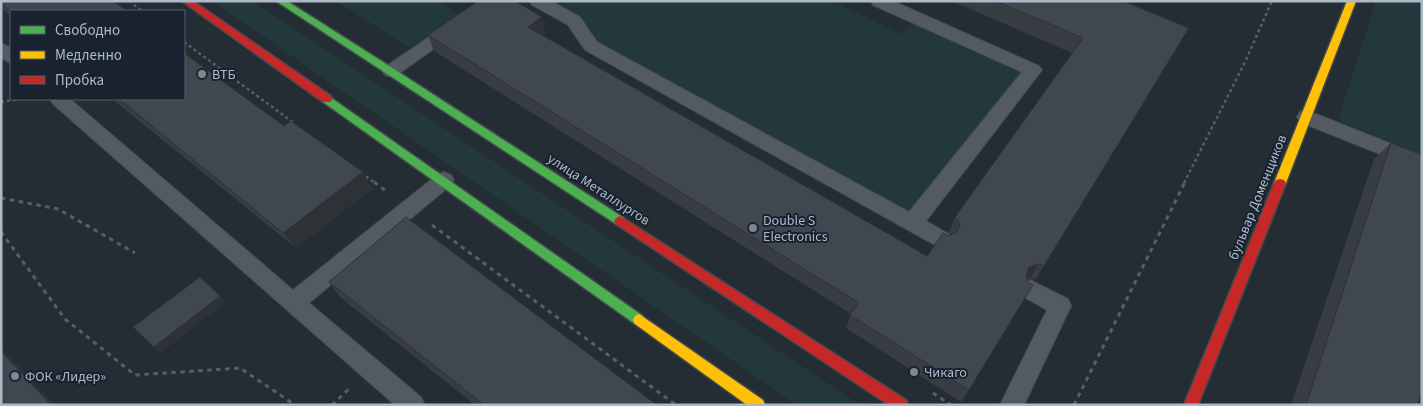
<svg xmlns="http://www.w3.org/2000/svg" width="1423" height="406" font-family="'Source Sans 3',sans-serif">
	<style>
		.green { fill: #22383a }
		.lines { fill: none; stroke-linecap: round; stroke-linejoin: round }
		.lane-casing { stroke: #43494e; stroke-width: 2 }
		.fast-casing { stroke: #43494e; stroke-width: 3 }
		.slow-casing { stroke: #43494e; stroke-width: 3 }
		.jam-casing { stroke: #43494e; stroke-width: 3 }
		.path-far1 { stroke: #575f65; stroke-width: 2.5; stroke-dasharray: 3 3; stroke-linecap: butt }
		.path { stroke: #575f65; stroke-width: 3; stroke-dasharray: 4.5 4.5; stroke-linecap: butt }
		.lane { fill: #545a62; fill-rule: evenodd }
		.fast { fill: #4caf50; fill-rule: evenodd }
		.slow { fill: #ffc107; fill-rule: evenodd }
		.jam { fill: #c62828; fill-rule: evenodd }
		.wall { fill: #373d43 }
		.shaded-wall { fill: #2d3237 }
		.building { fill: #40474e; stroke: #2d3237 }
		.poi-dot { fill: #7d8894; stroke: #18232f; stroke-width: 2 }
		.labels { text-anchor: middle; stroke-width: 4; stroke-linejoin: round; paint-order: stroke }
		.poi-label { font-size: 14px; fill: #adb9c7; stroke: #18232f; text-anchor: start }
		.street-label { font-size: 14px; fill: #adb9c7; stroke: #18232f }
	</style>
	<rect width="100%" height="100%" fill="#252d34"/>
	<!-- green -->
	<g class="green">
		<polygon points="212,1 253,1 860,405 797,405"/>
		<polygon points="336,1 437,1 463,16 413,50"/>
		<polygon points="544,1 833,1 901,34 914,21 1027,72 911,217 595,44"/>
		<polygon points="1376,1 1413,1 1422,4 1422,155 1338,120"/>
	</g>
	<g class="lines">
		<!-- lane casing -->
		<g class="lane-casing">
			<g id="lane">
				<polygon points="482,1 501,1 397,75 391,77 385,75 382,71 385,67"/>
				<polygon points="530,1 551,1 580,17 597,42 909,212 1022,72 873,5 871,1 893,1 1039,66 1042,70 926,221 949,234 952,240 949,246 942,249 585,50 568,25 532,5"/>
				<polygon points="1,43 11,48 11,63 1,58"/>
				<polygon points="50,99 70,99 293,290 437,175 444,172 451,175 454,180 451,185 309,303 421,397 425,405 395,405 53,104"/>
				<polygon points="1306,110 1422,156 1422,171 1300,122 1297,117 1300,112"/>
				<polygon points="1030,280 1068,299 1071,306 1024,405 1000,405 1047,310 1022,296 1019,289 1022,282"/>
			</g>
		</g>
		<!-- fast casing -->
		<g class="fast-casing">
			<g id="fast">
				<polygon points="276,1 287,1 394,69 624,218 626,221 624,224 616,224"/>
				<polygon points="327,95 643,316 645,320 643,324 639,326 635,324 323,102 322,99 323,96"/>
			</g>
		</g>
		<!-- slow casing -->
		<g class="slow-casing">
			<g id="slow">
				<polygon points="1347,1 1356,1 1286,183 1284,186 1276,186 1274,183"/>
				<polygon points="639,314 763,400 765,405 747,405 635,324 633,320 635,316"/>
			</g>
		</g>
		<!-- jam casing -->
		<g class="jam-casing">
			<g id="jam">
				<polygon points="182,1 193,1 331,96 332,99 331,102 323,102"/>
				<polygon points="1280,179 1284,180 1286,183 1198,405 1184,405 1274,183 1276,180"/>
				<polygon points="620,216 906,400 908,405 889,405 616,224 614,221 616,218"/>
			</g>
		</g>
		<!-- path-far1 -->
		<g class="path-far1">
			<polyline points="129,1 142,11"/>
			<polyline points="184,42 294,123"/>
			<polyline points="1,102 20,99"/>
			<polyline points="361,173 375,183"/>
			<polyline points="1184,183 1245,62 1272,1"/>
		</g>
		<!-- path -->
		<g class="path">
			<polyline points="374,182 386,191"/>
			<polyline points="1,198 58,209 135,253"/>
			<polyline points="432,225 676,405"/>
			<polyline points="1,232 65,319 135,375 240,368 295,405"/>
			<polyline points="933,393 951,405"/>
			<polyline points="332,405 350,388"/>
			<polyline points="1074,405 1185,182"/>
		</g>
		<!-- lane -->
		<use href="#lane" class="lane"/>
		<!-- fast -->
		<use href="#fast" class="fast"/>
		<!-- slow -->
		<use href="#slow" class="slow"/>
		<!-- jam -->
		<use href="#jam" class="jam"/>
	</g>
	<!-- wall -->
	<g class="wall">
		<polygon points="1,1 11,11 11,16 1,8"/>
		<polygon points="952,1 1123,1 1044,266 1035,280 1030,278 1027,279 969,390 961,402 846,328 851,314 434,51 428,35 546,33 543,35 927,256 951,235 949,232 955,217 1072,53"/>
		<polygon points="112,99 184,99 284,126 363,172 372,189 296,248"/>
		<polygon points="1391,143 1418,405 1291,405 1374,159"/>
		<polygon points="329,282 657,405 475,405 340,297"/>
	</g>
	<!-- shaded-wall -->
	<g class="shaded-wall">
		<polygon points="542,17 546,33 532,43 528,27"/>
		<polygon points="363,172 372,189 296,248 283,233"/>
		<polygon points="1039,264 1030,278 1020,281 1029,267"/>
		<polygon points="220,296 226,302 161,353 154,347"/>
		<polygon points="1,347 55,405 51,405 1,351"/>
	</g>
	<!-- building -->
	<g class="building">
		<polygon points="1,1 113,1 127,11 11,11 1,3"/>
		<polygon points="478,1 515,1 542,17 528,27 927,256 943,233 949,236 957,232 960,224 955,217 1083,38 996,1 1123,1 1189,28 1044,266 1039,264 1029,267 1026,276 1029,283 1033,285 969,390 850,315 859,303 428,35"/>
		<polygon points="184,53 284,126 291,121 363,172 283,233 119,99 184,99"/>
		<polygon points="1391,143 1422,155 1422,390 1418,405 1306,405"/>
		<polygon points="406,217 657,405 484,405 329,282"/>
		<polygon points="200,277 220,296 154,347 133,327"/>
		<polygon points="1,351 51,405 1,405"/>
	</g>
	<!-- markers -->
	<g class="poi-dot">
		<circle cx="202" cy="74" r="5"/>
		<circle cx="753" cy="228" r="5"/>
		<circle cx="914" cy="372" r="5"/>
		<circle cx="15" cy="376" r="5"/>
	</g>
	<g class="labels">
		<!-- poi labels -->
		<g class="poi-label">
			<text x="212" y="79">ВТБ</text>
			<text x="763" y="225">Double S<tspan x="763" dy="16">Electronics</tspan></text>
			<text x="924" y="377">Чикаго</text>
			<text x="25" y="381">ФОК «Лидер»</text>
		</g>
		<!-- street labels -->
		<g class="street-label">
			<text transform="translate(599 189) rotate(33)" y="5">улица Металлургов</text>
			<text transform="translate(1257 197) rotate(-68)" y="5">бульвар Доменщиков</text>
		</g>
	</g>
	<!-- border -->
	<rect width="1423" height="406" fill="none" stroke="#adb9c7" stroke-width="5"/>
	<!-- legend -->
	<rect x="10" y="10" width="175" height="90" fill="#18232f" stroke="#545f6c"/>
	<rect x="20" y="26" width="25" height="8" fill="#4caf50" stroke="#545f6c"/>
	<text x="55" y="35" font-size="15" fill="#adb9c7">Свободно</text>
	<rect x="20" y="51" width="25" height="8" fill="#ffc107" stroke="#545f6c"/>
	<text x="55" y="60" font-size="15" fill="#adb9c7">Медленно</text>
	<rect x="20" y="76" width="25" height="8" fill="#c62828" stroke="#545f6c"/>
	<text x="55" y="85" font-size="15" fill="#adb9c7">Пробка</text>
</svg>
